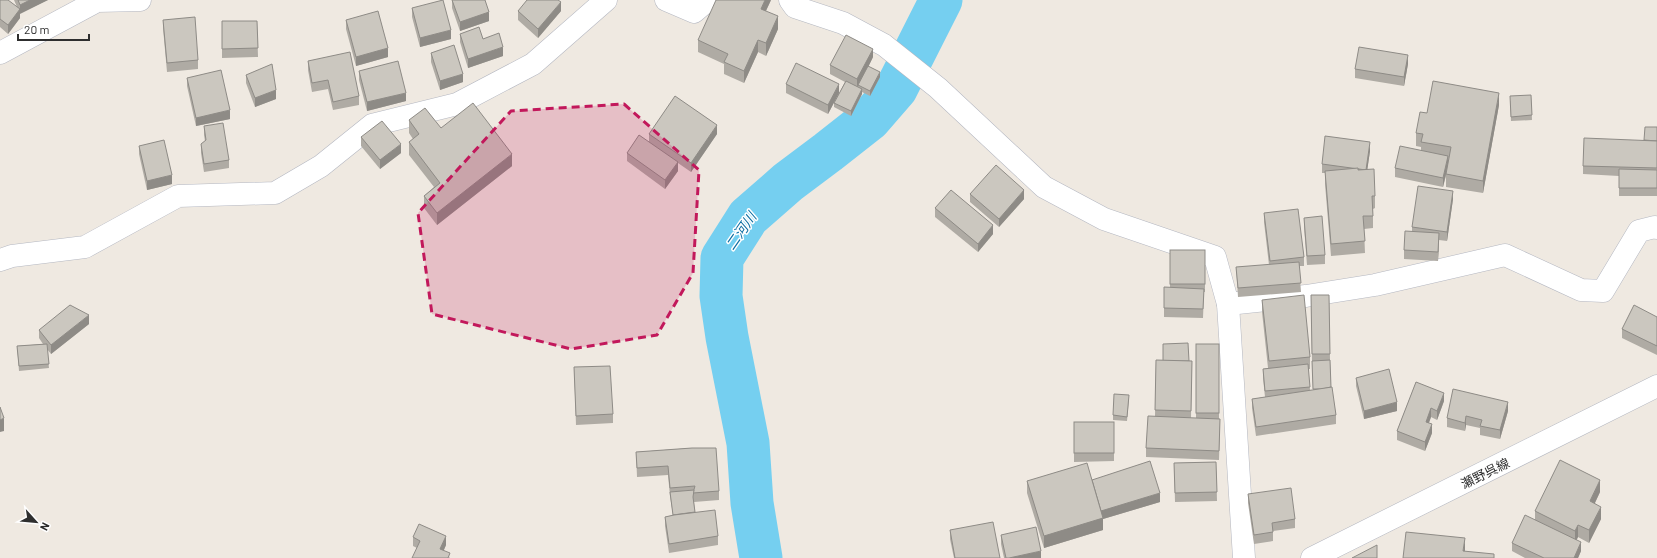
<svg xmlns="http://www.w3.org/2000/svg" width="1657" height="558" font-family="Barlow,'Noto Sans JP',sans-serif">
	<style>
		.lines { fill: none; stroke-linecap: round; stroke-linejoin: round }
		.river { stroke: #75cff0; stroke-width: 43 }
		.street-casing { stroke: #b4b7c1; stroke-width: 23 }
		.secondary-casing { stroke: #b4b7c1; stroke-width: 23 }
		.street { stroke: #fff; stroke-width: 22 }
		.secondary { stroke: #fff; stroke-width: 22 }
		.wall { fill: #afaba4 }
		.shaded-wall { fill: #8e8b86 }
		.building { fill: #cbc7bf; stroke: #8e8b86 }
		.marked { fill: #c2185b; fill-opacity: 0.2; stroke: #c2185b; stroke-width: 3; stroke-dasharray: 8 5; stroke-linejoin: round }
		.labels { text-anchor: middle; stroke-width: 3; stroke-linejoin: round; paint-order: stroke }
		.street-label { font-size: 13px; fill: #2e2e2e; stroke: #fff }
		.water-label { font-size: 14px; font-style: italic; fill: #0d6fa3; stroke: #fff }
	</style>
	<rect width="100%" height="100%" fill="#efe9e1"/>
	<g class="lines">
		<!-- river -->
		<polyline class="river" points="761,558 752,503 748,443 727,337 721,296 722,258 748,217 788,182 828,152 870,119 896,89 941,0"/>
		<!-- street casing -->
		<g class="street-casing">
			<g id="street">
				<polyline points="666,0 694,12 708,0"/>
				<polyline points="790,0 795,7 843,23 884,45 938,88 1044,187 1104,219 1215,257 1228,304 1244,558"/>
				<polyline points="0,260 12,256 85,247 178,196 275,193 321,166 372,125 457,104 533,64 606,0"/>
				<polyline points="1228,304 1306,296 1375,285 1505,255 1581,290 1603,291 1639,231 1655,227 1657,228"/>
			</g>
		</g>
		<!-- secondary casing -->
		<g class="secondary-casing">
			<g id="secondary">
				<polyline points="0,53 97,1 140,0"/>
				<polyline points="1312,558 1657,386"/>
			</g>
		</g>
		<!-- street -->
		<use href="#street" class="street"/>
		<!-- secondary -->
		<use href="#secondary" class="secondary"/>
	</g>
	<!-- wall -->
	<g class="wall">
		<polygon points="0,0 17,7 14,0 48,0 20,13 20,18 8,34 0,27"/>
		<polygon points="452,0 485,0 489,21 460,31 452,8"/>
		<polygon points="771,0 766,11 778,29 766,56 758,52 744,83 724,74 724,64 698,52 698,40"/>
		<polygon points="412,8 451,39 420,47 412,17"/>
		<polygon points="518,11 561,11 538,38 518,20"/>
		<polygon points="163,20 198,60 198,69 167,72 163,28"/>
		<polygon points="346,20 388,57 356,66 346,29"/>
		<polygon points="222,21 257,21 258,57 222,58"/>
		<polygon points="460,34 483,39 503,56 468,68 460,42"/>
		<polygon points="431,53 463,82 440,90 431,62"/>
		<polygon points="873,57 868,67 880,77 870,96 862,92 862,94 851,116 834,107 834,103 845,82 830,74 830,65"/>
		<polygon points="308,61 359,96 359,105 333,110 328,89 312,92 308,70"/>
		<polygon points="1408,64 1404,86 1355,78 1355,69"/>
		<polygon points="359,71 406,101 367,111 359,80"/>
		<polygon points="246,75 276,99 255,107 246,83"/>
		<polygon points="187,78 230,119 196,126 187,86"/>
		<polygon points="786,84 839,93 828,114 786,93"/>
		<polygon points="1531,95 1532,120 1511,121 1510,101"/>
		<polygon points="1499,105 1483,193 1446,187 1446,176 1443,187 1395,177 1395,168 1421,150 1421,147 1416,146 1416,133 1427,113"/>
		<polygon points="409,120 441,128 512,166 437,225 424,208 424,196 434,187 409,155 409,142 413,139 409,133"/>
		<polygon points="204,126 229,160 229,168 204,172 201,153 201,144 205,141 204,135"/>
		<polygon points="1657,127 1657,196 1619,196 1619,176 1583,174 1583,166 1644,140"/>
		<polygon points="649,134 717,134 691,172 678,163 678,171 665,189 627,161 627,153 649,142"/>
		<polygon points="361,137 401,153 380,169 361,146"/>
		<polygon points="139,146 172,184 147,190 139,154"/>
		<polygon points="1370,151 1367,170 1375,196 1375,208 1373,209 1373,228 1364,229 1365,253 1331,256 1325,184 1325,173 1322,173 1322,164"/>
		<polygon points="970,194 1024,199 999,227 970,202"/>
		<polygon points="1453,199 1447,241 1439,240 1438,261 1404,259 1404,250 1412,231 1412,227"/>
		<polygon points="935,208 993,234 978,252 935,217"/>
		<polygon points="1264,213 1304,257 1304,266 1299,266 1301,292 1238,297 1236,267 1269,265 1264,222"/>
		<polygon points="1304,218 1325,255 1325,264 1307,265 1304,227"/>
		<polygon points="1170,250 1205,250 1205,292 1204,292 1203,318 1164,317 1164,287 1170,288"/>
		<polygon points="1311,295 1329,295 1330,360 1331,387 1336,415 1336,424 1256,436 1252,408 1252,399 1265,397 1263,378 1263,369 1268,368 1262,312 1262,300 1310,357 1310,369 1308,369 1310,390 1313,390 1312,363"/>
		<polygon points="1657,317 1657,355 1622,338 1622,329"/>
		<polygon points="89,324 51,354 47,349 49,368 19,371 17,346 43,344 39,338 39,330"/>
		<polygon points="1196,344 1219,344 1219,419 1220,428 1219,460 1146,457 1146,448 1155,416 1156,360 1192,361 1191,418 1196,418"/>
		<polygon points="574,367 613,414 613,423 576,425"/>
		<polygon points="1356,378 1397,411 1364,419 1356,386"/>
		<polygon points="1416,382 1444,401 1437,420 1431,417 1429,423 1432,433 1425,451 1397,440 1397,431"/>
		<polygon points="1129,399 1127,421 1113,420 1113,415"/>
		<polygon points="1508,411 1500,439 1480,435 1480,428 1466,425 1465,431 1447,427 1447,418"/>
		<polygon points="1074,422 1114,422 1114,461 1074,462"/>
		<polygon points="692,448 719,491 719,500 694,502 695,512 718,536 718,545 669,553 665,526 665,517 673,515 670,496 668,475 637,477 636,452"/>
		<polygon points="1216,462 1217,501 1175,502 1174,463"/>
		<polygon points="1092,480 1160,502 1103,519 1103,530 1044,548 1027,493 1027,481"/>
		<polygon points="1600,492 1595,503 1601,519 1589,543 1578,537 1576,540 1581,551 1578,558 1525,558 1512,551 1512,543 1535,520 1535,511"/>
		<polygon points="1248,494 1295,519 1295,528 1273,531 1273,541 1254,544 1248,503"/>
		<polygon points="950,530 1000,558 954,558 950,539"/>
		<polygon points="1001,535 1041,558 1004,558 1001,544"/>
		<polygon points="413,537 446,545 444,550 450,558 417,548 413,546"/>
	</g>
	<!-- shaded-wall -->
	<g class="shaded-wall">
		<polygon points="30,0 48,0 20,14 20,5"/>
		<polygon points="765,0 771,0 761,21 761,9"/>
		<polygon points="561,2 561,11 538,38 538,29"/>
		<polygon points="20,9 20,18 8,34 8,25"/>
		<polygon points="489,12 489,21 460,31 460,22"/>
		<polygon points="778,16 778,29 766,56 766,43"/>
		<polygon points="451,30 451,39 420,47 420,38"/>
		<polygon points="758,40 758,52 744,83 744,71"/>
		<polygon points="503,47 503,56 468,68 468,59"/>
		<polygon points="388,48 388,57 356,66 356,57"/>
		<polygon points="873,49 873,57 859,86 858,85 857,88 857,79"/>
		<polygon points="1408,55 1408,64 1404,86 1404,77"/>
		<polygon points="880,72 880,77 870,96 870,91"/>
		<polygon points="463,74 463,82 440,90 440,81"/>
		<polygon points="839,84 839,93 828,114 828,105"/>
		<polygon points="862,89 862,94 851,116 851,111"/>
		<polygon points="276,90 276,99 255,107 255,98"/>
		<polygon points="406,93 406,101 367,111 367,102"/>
		<polygon points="1499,93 1499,105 1483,193 1483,181"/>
		<polygon points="230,110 230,119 196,126 196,118"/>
		<polygon points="717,125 717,134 691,172 691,163"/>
		<polygon points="1370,142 1370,151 1366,179 1366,170"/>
		<polygon points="401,144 401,153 380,169 380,160"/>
		<polygon points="512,154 512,166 437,225 437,213"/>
		<polygon points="1448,156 1448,165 1443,187 1443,178"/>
		<polygon points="678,162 678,171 665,189 665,180"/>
		<polygon points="172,175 172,184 147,190 147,181"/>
		<polygon points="1024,190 1024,199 999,227 999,219"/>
		<polygon points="1453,191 1453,199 1447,241 1447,232"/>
		<polygon points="993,225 993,234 978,252 978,244"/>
		<polygon points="1439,233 1439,242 1438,261 1438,252"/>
		<polygon points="89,315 89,324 51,354 51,345"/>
		<polygon points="1444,393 1444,401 1437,420 1437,411"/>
		<polygon points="1397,402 1397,411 1364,419 1364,411"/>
		<polygon points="1508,402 1508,411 1500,439 1500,430"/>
		<polygon points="1431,408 1431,417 1426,430 1426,422"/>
		<polygon points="1466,416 1466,425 1465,431 1465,423"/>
		<polygon points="4,418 4,431 0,432 0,420"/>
		<polygon points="1432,424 1432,433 1425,451 1425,442"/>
		<polygon points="1600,480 1600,492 1590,513 1590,501"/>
		<polygon points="1160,493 1160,502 1103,519 1103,530 1044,548 1044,536 1100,511"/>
		<polygon points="1601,507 1601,519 1589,543 1589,530"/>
		<polygon points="1578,525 1578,537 1575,544 1575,531"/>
		<polygon points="446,536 446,545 440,558 440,549"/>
		<polygon points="1465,538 1465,551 1464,558 1463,551"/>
		<polygon points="1581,542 1581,551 1578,558 1574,558"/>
		<polygon points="1041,551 1041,558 1009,558"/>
	</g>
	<!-- building -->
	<g class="building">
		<polygon points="0,0 8,0 20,9 8,25 0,19"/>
		<polygon points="18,0 30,0 20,5"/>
		<polygon points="443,0 451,30 420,38 412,8"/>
		<polygon points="452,0 485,0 489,12 460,22"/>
		<polygon points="527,0 558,0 561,2 538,29 518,11"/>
		<polygon points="716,0 765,0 761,9 778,16 766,43 758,40 744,71 724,62 728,54 698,40"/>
		<polygon points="378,11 388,48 356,57 346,20"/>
		<polygon points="195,17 198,60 167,63 163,20"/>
		<polygon points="222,21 257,21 258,48 222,49"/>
		<polygon points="479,27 483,39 499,33 503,47 468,59 460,34"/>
		<polygon points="846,35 873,49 857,79 830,65"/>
		<polygon points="454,45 463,74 440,81 431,53"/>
		<polygon points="1359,47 1408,55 1404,77 1355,69"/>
		<polygon points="350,52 359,96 333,102 328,80 312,83 308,61"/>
		<polygon points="398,61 406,93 367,102 359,71"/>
		<polygon points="796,63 839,84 828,105 786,84"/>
		<polygon points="272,64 276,90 255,98 246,75"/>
		<polygon points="868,66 880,72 870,91 858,85"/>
		<polygon points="221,70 230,110 196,118 187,78"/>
		<polygon points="846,81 862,89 851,111 834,103"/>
		<polygon points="1433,81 1499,93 1483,181 1446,174 1451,147 1421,142 1423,134 1416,133 1420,112 1427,113"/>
		<polygon points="1531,95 1532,115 1511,117 1510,96"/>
		<polygon points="675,96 717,125 691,163 649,134"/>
		<polygon points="473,103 512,154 437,213 424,196 440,183 409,142 419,134 409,120 425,108 441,128"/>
		<polygon points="382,121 401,144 380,160 361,137"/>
		<polygon points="223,123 229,160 204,164 201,144 206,140 204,126"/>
		<polygon points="1645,127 1657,127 1657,141 1644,140"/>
		<polygon points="639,135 678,162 665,180 627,153"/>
		<polygon points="1325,136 1370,142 1366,170 1322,164"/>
		<polygon points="1584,138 1657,141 1657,168 1583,166"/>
		<polygon points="164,140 172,175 147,181 139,146"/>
		<polygon points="1400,146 1448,156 1443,178 1395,168"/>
		<polygon points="996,165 1024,190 999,219 970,194"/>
		<polygon points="1358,168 1358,170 1374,169 1375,196 1372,196 1373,216 1363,216 1365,241 1331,244 1325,171"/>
		<polygon points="1619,169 1657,170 1657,188 1619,188"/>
		<polygon points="1418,186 1453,191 1447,232 1412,227"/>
		<polygon points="951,190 993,225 978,244 935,208"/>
		<polygon points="1298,209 1304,257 1270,261 1264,213"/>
		<polygon points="1322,216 1325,255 1307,256 1304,218"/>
		<polygon points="1405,231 1439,233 1438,252 1404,250"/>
		<rect x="1170" y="250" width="35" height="34"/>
		<polygon points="1299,262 1301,283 1238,288 1236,267"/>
		<polygon points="1164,287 1204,289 1203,309 1164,308"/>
		<polygon points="1304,295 1310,357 1269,361 1262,300"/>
		<polygon points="1311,295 1329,295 1330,354 1312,354"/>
		<polygon points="70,305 89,315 51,345 39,330"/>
		<polygon points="1634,305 1657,317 1657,346 1622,329"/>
		<polygon points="1188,343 1189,361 1163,361 1163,344"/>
		<polygon points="47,344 49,364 19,366 17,346"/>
		<rect x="1196" y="344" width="23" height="69"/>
		<polygon points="1156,360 1192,361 1191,411 1155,410"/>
		<polygon points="1330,360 1331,387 1322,389 1313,389 1312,361"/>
		<polygon points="1308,364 1310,387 1265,391 1263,369"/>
		<polygon points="610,366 613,414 576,416 574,367"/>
		<polygon points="1389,369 1397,402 1364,411 1356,378"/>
		<polygon points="1416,382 1444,393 1437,411 1431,408 1426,422 1432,424 1425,442 1397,431"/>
		<polygon points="1332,387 1336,415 1256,427 1252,399"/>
		<polygon points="1453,389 1508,402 1500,430 1480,426 1482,420 1466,416 1465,423 1447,418"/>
		<polygon points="1114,394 1129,395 1127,417 1113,415"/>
		<polygon points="0,407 4,418 0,420"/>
		<polygon points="1148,416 1220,419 1219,451 1146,448"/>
		<rect x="1074" y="422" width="40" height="31"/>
		<polygon points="692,448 716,448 719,491 693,493 695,486 670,488 668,466 637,468 636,452"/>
		<polygon points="1560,460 1600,480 1590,501 1601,507 1589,530 1578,525 1575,531 1535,511"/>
		<polygon points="1150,461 1160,493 1101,511 1092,480"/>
		<polygon points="1216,462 1217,492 1175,493 1174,463"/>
		<polygon points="1087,463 1103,518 1044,536 1027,481"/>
		<polygon points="1291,488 1295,519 1272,523 1273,532 1254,535 1248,494"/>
		<polygon points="694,490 693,497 695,512 673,515 670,492"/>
		<polygon points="715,510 718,536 669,544 665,517 674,515"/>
		<polygon points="1525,515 1581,542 1574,558 1544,558 1512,543"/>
		<polygon points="993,522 1000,558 955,558 950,530"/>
		<polygon points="419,524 446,536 440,549 450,553 448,558 412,558 420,541 413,537"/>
		<polygon points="1036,527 1041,551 1009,558 1006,558 1001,535"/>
		<polygon points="1406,532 1465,538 1463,551 1494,554 1494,558 1403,558"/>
		<polygon points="1377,545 1377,558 1352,558"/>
	</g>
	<!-- marked area -->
	<path class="marked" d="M 624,104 L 699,170 L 693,273 L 657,335 L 571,349 L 432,314 L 418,213 L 511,111 Z"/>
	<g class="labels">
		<!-- street labels -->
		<g class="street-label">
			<text transform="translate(1485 473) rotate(-26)" y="5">瀬野呉線</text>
		</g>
		<!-- water labels -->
		<g class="water-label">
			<text transform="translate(741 231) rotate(-55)" y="5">二河川</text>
		</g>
	</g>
	<!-- north arrow -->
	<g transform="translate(36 522) rotate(117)" stroke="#ffffff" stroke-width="3" paint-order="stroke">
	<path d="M0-3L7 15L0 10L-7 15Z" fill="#2e2e2e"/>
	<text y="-6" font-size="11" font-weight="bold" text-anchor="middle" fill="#2e2e2e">N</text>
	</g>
	<!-- scale -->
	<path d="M18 34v6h71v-6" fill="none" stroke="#2e2e2e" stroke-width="2"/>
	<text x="24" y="34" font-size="12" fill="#2e2e2e" stroke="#ffffff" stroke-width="3" paint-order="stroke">20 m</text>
</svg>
